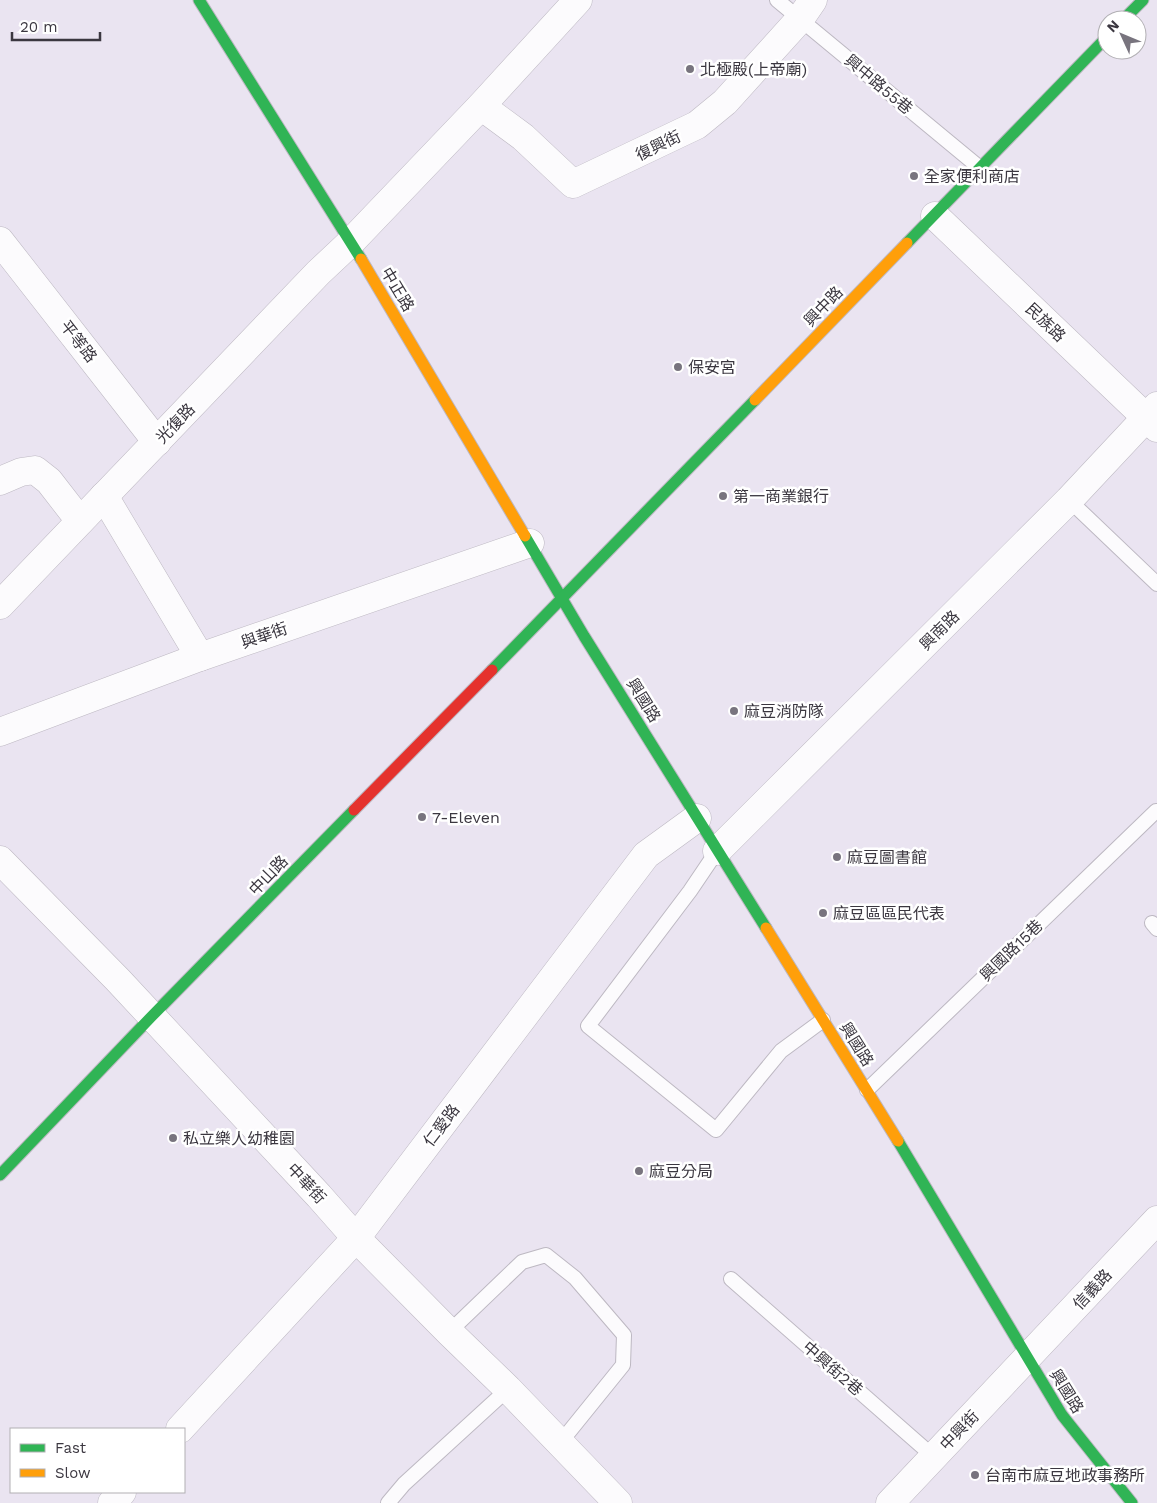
<svg xmlns="http://www.w3.org/2000/svg" width="1157" height="1503" font-family="'Work Sans','Noto Sans TC',sans-serif">
	<style>
		.lines { fill: none; stroke-linecap: round; stroke-linejoin: round }
		.lane-casing { stroke: #bdb8c2; stroke-width: 16 }
		.street-casing { stroke: #bdb8c2; stroke-width: 29 }
		.fast-casing { stroke: #bdb8c2; stroke-width: 13 }
		.slow-casing { stroke: #bdb8c2; stroke-width: 13 }
		.jam-casing { stroke: #bdb8c2; stroke-width: 13 }
		.lane { stroke: #fcfbfd; stroke-width: 14 }
		.street { stroke: #fcfbfd; stroke-width: 28 }
		.fast { stroke: #30b455; stroke-width: 11 }
		.slow { stroke: #ff9f0a; stroke-width: 11 }
		.jam { stroke: #e5322d; stroke-width: 11 }
		.poi-dot { fill: #78747e; stroke: #fff; stroke-width: 2 }
		.labels { text-anchor: middle; stroke-width: 5; stroke-linejoin: round; paint-order: stroke }
		.poi-label { font-size: 16px; fill: #3b3740; stroke: #fff; text-anchor: start }
		.street-label { font-size: 16px; fill: #3b3740; stroke: #fff }
	</style>
	<rect width="100%" height="100%" fill="#eae4f1"/>
	<g class="lines">
		<!-- lane casing -->
		<g class="lane-casing">
			<g id="lane">
				<polyline points="777,0 980,168"/>
				<polyline points="1069,500 1157,584"/>
				<polyline points="717,851 690,891 588,1026 716,1130 781,1051 823,1020"/>
				<polyline points="1152,923 1157,929"/>
				<polyline points="867,1090 1156,811 1157,812"/>
				<polyline points="731,1279 934,1457"/>
				<polyline points="449,1332 522,1262 546,1255 575,1278 624,1335 623,1365 560,1443"/>
				<polyline points="388,1503 404,1484 508,1389"/>
			</g>
		</g>
		<!-- street casing -->
		<g class="street-casing">
			<g id="street">
				<polyline points="481,106 523,137 573,184 697,125 725,102 800,19 813,0"/>
				<polyline points="935,216 1157,428"/>
				<polyline points="0,241 157,442"/>
				<polyline points="0,481 21,472 35,470 49,481 80,521"/>
				<polyline points="104,496 200,657"/>
				<polyline points="0,605 318,273 350,243 481,106 578,0"/>
				<polyline points="0,732 200,657 530,543"/>
				<polyline points="717,851 1069,500 1157,406"/>
				<polyline points="0,860 118,980 319,1196 356,1238 449,1332 508,1389 618,1503"/>
				<polyline points="180,1429 356,1238 646,855 697,818"/>
				<polyline points="112,1503 122,1492"/>
				<polyline points="890,1503 1157,1220"/>
			</g>
		</g>
		<!-- fast casing -->
		<g class="fast-casing">
			<g id="fast">
				<polyline points="199,0 361,259"/>
				<polyline points="1123,20 1143,0"/>
				<polyline points="907,243 1107,37"/>
				<polyline points="525,536 584,636 766,928"/>
				<polyline points="492,670 755,400"/>
				<polyline points="898,1141 1062,1415 1132,1503"/>
				<polyline points="0,1175 152,1016 354,810"/>
			</g>
		</g>
		<!-- slow casing -->
		<g class="slow-casing">
			<g id="slow">
				<polyline points="361,259 525,536"/>
				<polyline points="755,400 907,243"/>
				<polyline points="766,928 898,1141"/>
			</g>
		</g>
		<!-- jam casing -->
		<g class="jam-casing">
			<polyline id="jam" points="354,810 492,670"/>
		</g>
		<!-- lane -->
		<use href="#lane" class="lane"/>
		<!-- street -->
		<use href="#street" class="street"/>
		<!-- fast -->
		<use href="#fast" class="fast"/>
		<!-- slow -->
		<use href="#slow" class="slow"/>
		<!-- jam -->
		<use href="#jam" class="jam"/>
	</g>
	<!-- markers -->
	<g class="poi-dot">
		<circle cx="690" cy="69" r="5"/>
		<circle cx="914" cy="176" r="5"/>
		<circle cx="678" cy="367" r="5"/>
		<circle cx="723" cy="496" r="5"/>
		<circle cx="734" cy="711" r="5"/>
		<circle cx="422" cy="817" r="5"/>
		<circle cx="837" cy="857" r="5"/>
		<circle cx="823" cy="913" r="5"/>
		<circle cx="173" cy="1138" r="5"/>
		<circle cx="639" cy="1171" r="5"/>
		<circle cx="975" cy="1475" r="5"/>
	</g>
	<g class="labels">
		<!-- poi labels -->
		<g class="poi-label">
			<text x="700" y="75">北極殿(上帝廟)</text>
			<text x="924" y="182">全家便利商店</text>
			<text x="688" y="373">保安宮</text>
			<text x="733" y="502">第一商業銀行</text>
			<text x="744" y="717">麻豆消防隊</text>
			<text x="432" y="823">7-Eleven</text>
			<text x="847" y="863">麻豆圖書館</text>
			<text x="833" y="919">麻豆區區民代表</text>
			<text x="183" y="1144">私立樂人幼稚園</text>
			<text x="649" y="1177">麻豆分局</text>
			<text x="985" y="1481">台南市麻豆地政事務所</text>
		</g>
		<!-- street labels -->
		<g class="street-label">
			<text transform="translate(879 84) rotate(40)" y="6">興中路55巷</text>
			<text transform="translate(658 145) rotate(-26)" y="6">復興街</text>
			<text transform="translate(398 289) rotate(59)" y="6">中正路</text>
			<text transform="translate(823 306) rotate(-46)" y="6">興中路</text>
			<text transform="translate(1046 322) rotate(44)" y="6">民族路</text>
			<text transform="translate(79 341) rotate(52)" y="6">平等路</text>
			<text transform="translate(175 423) rotate(-46)" y="6">光復路</text>
			<text transform="translate(939 630) rotate(-45)" y="6">興南路</text>
			<text transform="translate(264 635) rotate(-19)" y="6">與華街</text>
			<text transform="translate(644 700) rotate(58)" y="6">興國路</text>
			<text transform="translate(268 875) rotate(-46)" y="6">中山路</text>
			<text transform="translate(1011 950) rotate(-44)" y="6">興國路15巷</text>
			<text transform="translate(857 1044) rotate(58)" y="6">興國路</text>
			<text transform="translate(441 1125) rotate(-53)" y="6">仁愛路</text>
			<text transform="translate(307 1183) rotate(47)" y="6">中華街</text>
			<text transform="translate(1092 1289) rotate(-47)" y="6">信義路</text>
			<text transform="translate(833 1368) rotate(41)" y="6">中興街2巷</text>
			<text transform="translate(1067 1391) rotate(58)" y="6">興國路</text>
			<text transform="translate(959 1430) rotate(-46)" y="6">中興街</text>
		</g>
	</g>
	<!-- legend -->
	<rect x="10" y="1428" width="175" height="65" fill="#ffffff" stroke="#b1afb3"/>
	<rect x="20" y="1444" width="25" height="8" fill="#30b455" stroke="#b1afb3"/>
	<text x="55" y="1453" font-size="15" fill="#3b3740">Fast</text>
	<rect x="20" y="1469" width="25" height="8" fill="#ff9f0a" stroke="#b1afb3"/>
	<text x="55" y="1478" font-size="15" fill="#3b3740">Slow</text>
	<!-- north arrow -->
	<g transform="translate(1122 35) rotate(314)"><circle r="24" fill="#ffffff" stroke="#b1afb3"/>
	<path d="M0-4L9 19L0 12L-9 19Z" fill="#78747e"/>
	<text y="-8" font-size="14" font-weight="bold" text-anchor="middle" fill="#3b3740">N</text>
	</g>
	<!-- scale -->
	<path d="M12 32v8h88v-8" fill="none" stroke="#3b3740" stroke-width="2.5"/>
	<text x="20" y="32" font-size="15" fill="#3b3740" stroke="#ffffff" stroke-width="4" paint-order="stroke">20 m</text>
</svg>
